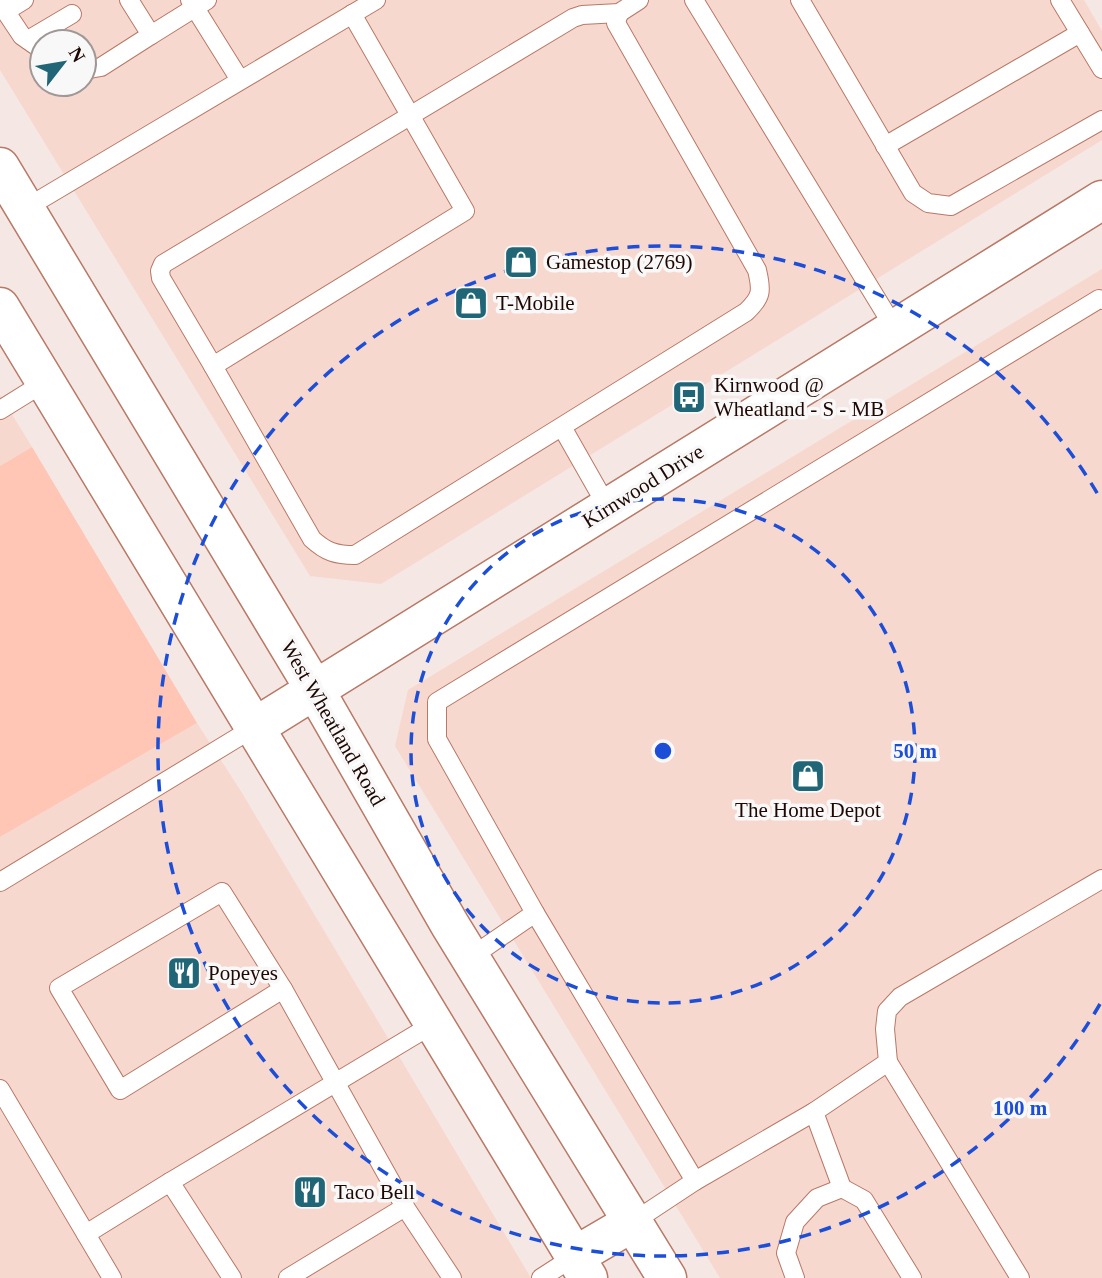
<svg xmlns="http://www.w3.org/2000/svg" width="1102" height="1278" font-family="Georgia,serif">
	<style>
		.built { fill: #f7d8cf; fill-rule: evenodd }
		.green { fill: #ffc6b5 }
		.lines { fill: none; stroke-linecap: round; stroke-linejoin: round }
		.service-casing { stroke: #b87967; stroke-width: 20 }
		.tertiary-casing { stroke: #b87967; stroke-width: 41 }
		.secondary-casing { stroke: #b87967; stroke-width: 41 }
		.service { stroke: #fff; stroke-width: 18 }
		.tertiary { stroke: #fff; stroke-width: 38 }
		.secondary { stroke: #fff; stroke-width: 38 }
		.ring { fill: none; stroke: #1d4ed8; stroke-width: 3.5; stroke-dasharray: 12 9 }
		.labels { text-anchor: middle; stroke-width: 7; stroke-linejoin: round; paint-order: stroke }
		.poi-label { font-size: 21px; fill: #1d0703; stroke: #f8f8f8; text-anchor: start }
		.street-label { font-size: 21px; fill: #1d0703; stroke: #f8f8f8 }
		.centre { fill: #1d4ed8; stroke: #f8f8f8; stroke-width: 3.5 }
		.ring-label { font-size: 21px; text-anchor: middle; font-weight: bold; fill: #1d4ed8; stroke: #f8f8f8; stroke-width: 7; stroke-linejoin: round; paint-order: stroke }
	</style>
	<rect width="100%" height="100%" fill="#f5e7e3"/>
	<!-- built -->
	<g class="built">
		<path d="M 0,0 L 1084,0 L 1102,31 L 1102,140 L 381,584 L 310,576 L 0,70 ZM 42,42 L 84,42 L 84,84 L 42,84 Z"/>
		<polygon points="1102,269 1102,1278 720,1278 395,746 408,690"/>
		<polygon points="0,395 32,447 0,466"/>
		<polygon points="197,723 242,793 531,1278 0,1278 0,837"/>
	</g>
	<!-- green -->
	<polygon class="green" points="32,447 197,723 0,837 0,466"/>
	<g class="lines">
		<!-- service casing -->
		<g class="service-casing">
			<g id="service">
				<polyline points="129,0 151,35 207,0"/>
				<polyline points="190,0 240,80"/>
				<polyline points="694,0 895,329"/>
				<polyline points="800,0 913,193 928,203 951,206 1102,120"/>
				<polyline points="1060,0 1102,69"/>
				<polyline points="0,3 22,36 42,50"/>
				<polyline points="6,11 24,0"/>
				<path d="M 352,14 L 465,211 L 213,366 L 312,539 C 326,552 336,555 355,555 L 746,312 C 762,297 762,291 757,270 L 616,23 L 619,13"/>
				<polyline points="28,40 72,14"/>
				<polyline points="84,70 101,67 151,35"/>
				<polyline points="885,146 1080,33"/>
				<polyline points="26,208 376,0"/>
				<polyline points="213,366 161,278 160,271 163,264 573,18 582,15 619,13 639,0"/>
				<polyline points="0,410 45,382"/>
				<polyline points="562,427 608,508"/>
				<polyline points="0,882 255,727"/>
				<polygon points="222,892 283,989 120,1090 59,988"/>
				<polyline points="471,957 535,913"/>
				<polyline points="283,989 405,1207 288,1278"/>
				<polyline points="888,1062 1020,1278"/>
				<polyline points="0,1089 112,1278"/>
				<polyline points="814,1112 842,1188"/>
				<polyline points="695,1181 814,1112 888,1062 885,1029 887,1011 900,997 1102,879"/>
				<polyline points="405,1207 452,1278"/>
				<polyline points="633,1222 695,1181 535,913 437,739 437,702 1099,299 1102,300"/>
				<polyline points="86,1234 170,1182"/>
				<polyline points="232,1278 170,1182 435,1023"/>
				<polyline points="541,1278 575,1256"/>
				<polyline points="795,1278 786,1253 795,1222 817,1198 842,1188 864,1200 912,1278"/>
			</g>
		</g>
		<!-- tertiary casing -->
		<g class="tertiary-casing">
			<polyline id="tertiary" points="255,727 1102,200"/>
		</g>
		<!-- secondary casing -->
		<g class="secondary-casing">
			<g id="secondary">
				<polyline points="0,167 315,690 450,925 667,1278"/>
				<polyline points="0,307 588,1278"/>
				<polyline points="575,1256 633,1222"/>
			</g>
		</g>
		<!-- service -->
		<use href="#service" class="service"/>
		<!-- tertiary -->
		<use href="#tertiary" class="tertiary"/>
		<!-- secondary -->
		<use href="#secondary" class="secondary"/>
	</g>
	<!-- distance rings -->
	<g class="ring">
		<circle cx="663" cy="751" r="252"/>
		<path d="M1100 1004A505 505 0 1 1 1100 498"/>
	</g>
	<!-- icons -->
	<defs>
		<g id="shop-square" transform="scale(1.75)"><rect x="-9" y="-9" width="18" height="18" rx="4" fill="#216677" stroke="#f8f8f8"/><path d="M-5-2.5h2.3a2.7 3.5 0 0 1 5.4 0H5L5.5 6h-11ZM-1.5-2.5h3a1.5 2.3 0 0 0-3 0Z" fill="#fff"/></g>
		<g id="bus-square" transform="scale(1.75)"><rect x="-9" y="-9" width="18" height="18" rx="4" fill="#216677" stroke="#f8f8f8"/><path d="M-5-6H5V4H4V6H2V4H-2V6H-4V4H-5ZM-3.5-4V0h7V-4ZM-3.5 1.2v1.5H-2V1.2ZM2 1.2v1.5H3.5V1.2Z" fill="#fff"/></g>
		<g id="restaurant-square" transform="scale(1.75)"><rect x="-9" y="-9" width="18" height="18" rx="4" fill="#216677" stroke="#f8f8f8"/><path d="M-5-6h1v4h1v-4h1v4h1v-4h1v5L-1.5 .5V6h-2V.5L-5-1ZM5-6V6H3V1.5H1.5Q1.5-4 5-6Z" fill="#fff"/></g>
	</defs>
	<g fill-rule="evenodd">
		<use href="#shop-square" x="521" y="262"/>
		<use href="#shop-square" x="471" y="303"/>
		<use href="#bus-square" x="689" y="397"/>
		<use href="#shop-square" x="808" y="776"/>
		<use href="#restaurant-square" x="184" y="973"/>
		<use href="#restaurant-square" x="310" y="1192"/>
	</g>
	<g class="labels">
		<!-- poi labels -->
		<g class="poi-label">
			<text x="546" y="269">Gamestop (2769)</text>
			<text x="496" y="310">T-Mobile</text>
			<text x="714" y="392">Kirnwood @<tspan x="714" dy="24">Wheatland - S - MB</tspan></text>
			<text x="808" y="817" text-anchor="middle">The Home Depot</text>
			<text x="208" y="980">Popeyes</text>
			<text x="334" y="1199">Taco Bell</text>
		</g>
		<!-- street labels -->
		<g class="street-label">
			<text transform="translate(643 486) rotate(-32)" y="7">Kirnwood Drive</text>
			<text transform="translate(333 723) rotate(60)" y="7">West Wheatland Road</text>
		</g>
	</g>
	<circle cx="663" cy="751" r="10" class="centre"/>
	<g class="ring-label">
		<text x="915" y="758">50 m</text>
		<text x="1020" y="1115">100 m</text>
	</g>
	<!-- north arrow -->
	<g transform="translate(63 63) rotate(59)"><circle r="33" fill="#f8f8f8" stroke="#a09896" stroke-width="2"/>
	<path d="M0-5L12 26L0 18L-12 26Z" fill="#216677"/>
	<text y="-10" font-size="19" font-weight="bold" text-anchor="middle" fill="#1d0703">N</text>
	</g>
</svg>
